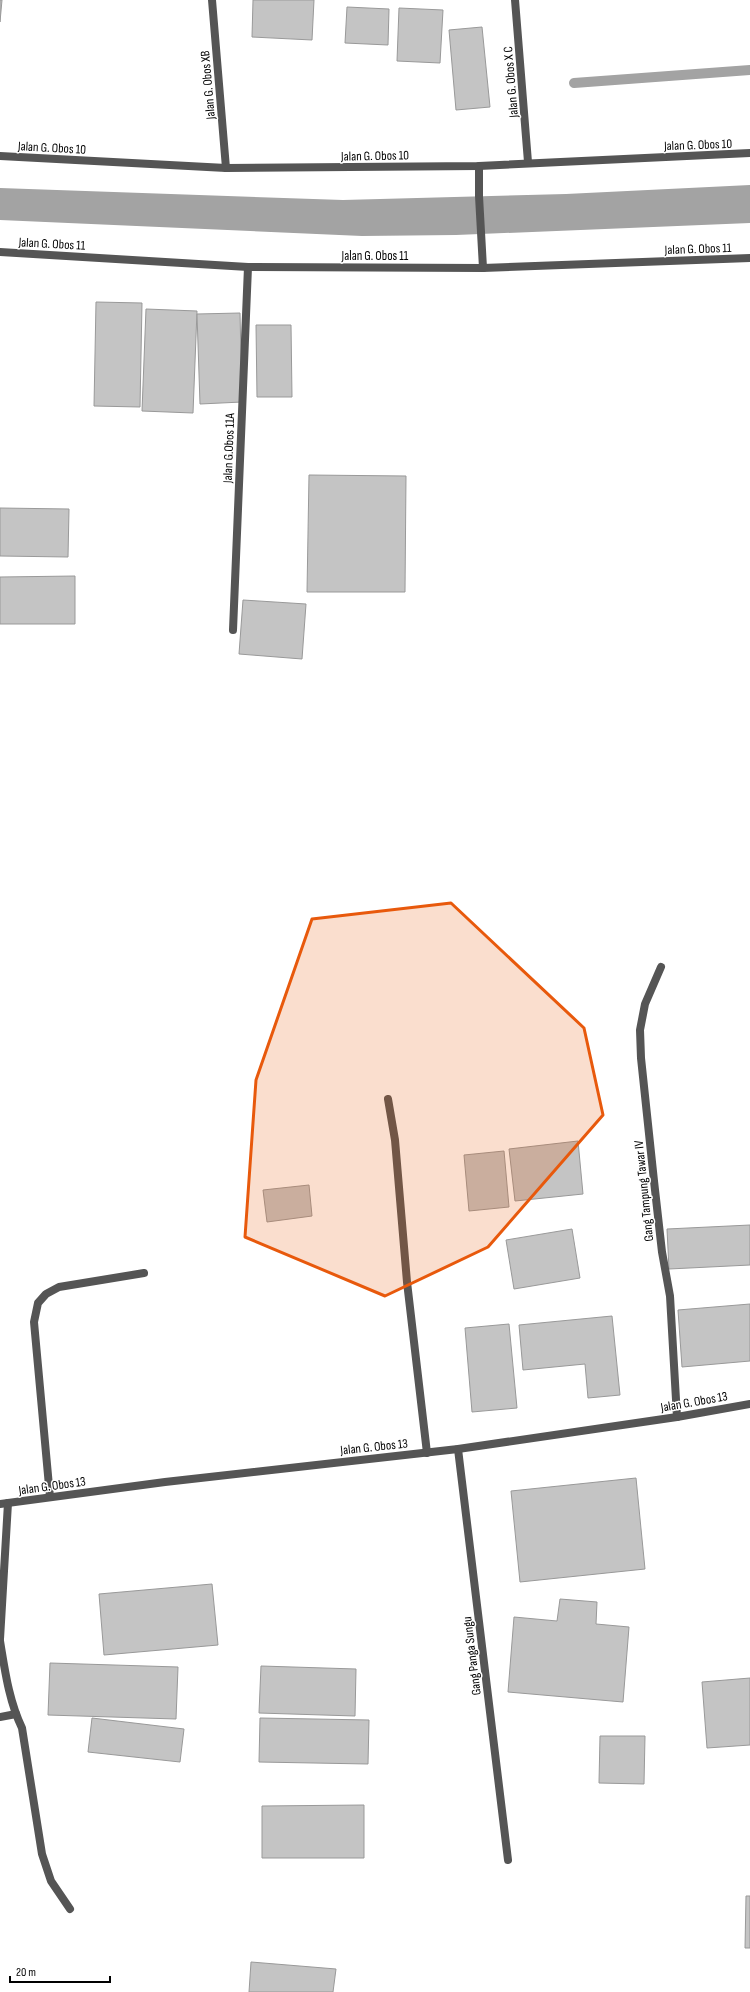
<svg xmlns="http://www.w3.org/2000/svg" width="750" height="1992" font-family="'Sofia Sans Condensed',sans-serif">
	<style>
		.water { fill: #a3a3a3 }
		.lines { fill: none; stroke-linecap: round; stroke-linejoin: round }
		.stream { stroke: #a3a3a3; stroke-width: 10 }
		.building { fill: #c4c4c4; stroke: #999 }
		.service { stroke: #555; stroke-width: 8 }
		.minor { stroke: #555; stroke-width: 8 }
		.tertiary { stroke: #555; stroke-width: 8 }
		.marked { fill: #e8590c; fill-opacity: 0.2; stroke: #e8590c; stroke-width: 3; stroke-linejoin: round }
		.labels { text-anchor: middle; stroke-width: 3; stroke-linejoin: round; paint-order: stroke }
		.street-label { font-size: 13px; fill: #000; stroke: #fff }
	</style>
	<rect width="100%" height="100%" fill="#fff"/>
	<!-- water -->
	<polygon class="water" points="750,185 750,223 456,235 362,236 0,220 0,188 343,200 566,194"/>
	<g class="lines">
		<!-- stream -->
		<polyline class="stream" points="574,83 750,70"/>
	</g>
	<!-- building -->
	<g class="building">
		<polygon points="0,0 2,0 0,22"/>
		<polygon points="253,0 314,0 312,40 252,37"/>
		<polygon points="347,7 389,9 388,45 345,43"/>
		<polygon points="399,8 443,10 440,63 397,61"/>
		<polygon points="482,27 490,107 456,110 449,30"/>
		<polygon points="96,302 142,303 140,407 94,406"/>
		<polygon points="146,309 197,311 193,413 142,411"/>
		<polygon points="240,313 242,402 200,404 197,314"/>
		<polygon points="256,325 291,325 292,397 257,397"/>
		<polygon points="309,475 406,476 405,592 307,592"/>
		<polygon points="0,508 69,509 68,557 0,556"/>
		<polygon points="75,576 75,624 0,624 0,577"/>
		<polygon points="243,600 306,604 302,659 239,654"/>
		<polygon points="578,1141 583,1194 515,1201 509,1149"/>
		<polygon points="504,1151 509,1207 469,1211 464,1155"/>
		<polygon points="309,1185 312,1216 267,1222 263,1190"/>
		<polygon points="750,1225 750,1265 669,1269 667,1229"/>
		<polygon points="572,1229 580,1278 514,1289 506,1240"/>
		<polygon points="750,1304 750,1361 682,1367 678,1310"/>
		<polygon points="612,1316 620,1395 588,1398 585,1364 523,1370 519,1325"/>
		<polygon points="509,1324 517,1408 472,1412 465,1328"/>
		<polygon points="636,1478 645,1569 520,1582 511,1491"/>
		<polygon points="212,1584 218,1645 104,1655 99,1594"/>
		<polygon points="560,1599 597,1602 596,1624 629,1627 623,1702 508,1692 514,1617 557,1621"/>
		<polygon points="50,1663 178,1667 176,1719 48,1715"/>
		<polygon points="261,1666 356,1669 355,1716 259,1713"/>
		<polygon points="750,1678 750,1745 707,1748 702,1682"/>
		<polygon points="92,1718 184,1729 180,1762 88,1752"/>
		<polygon points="260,1718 369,1720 368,1764 259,1762"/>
		<polygon points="600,1736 645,1736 644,1784 599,1783"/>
		<polygon points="364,1805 364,1858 262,1858 262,1806"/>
		<polygon points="746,1896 750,1896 750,1948 745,1948"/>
		<polygon points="251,1962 336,1969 333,1992 249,1992"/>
	</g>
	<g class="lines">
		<!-- service -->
		<polyline class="service" points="479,166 479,196 483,268"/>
		<!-- minor -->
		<g class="minor">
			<polyline points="212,0 226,168"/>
			<polyline points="515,0 528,162"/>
			<polyline points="233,630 248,267"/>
			<polyline points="661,967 645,1004 640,1030 641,1058 654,1181 662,1252 670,1296 677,1417"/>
			<polyline points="388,1099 395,1140 407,1282 427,1453"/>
			<polyline points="458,1449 508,1860"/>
			<polyline points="50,1497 34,1322 38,1303 46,1294 59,1287 144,1273"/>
			<polyline points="0,1504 165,1482 458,1449 677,1417 750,1404"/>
			<polyline points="0,1639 8,1503"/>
			<path d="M 0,1641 C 5,1671 9,1701 22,1728 L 42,1854 L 51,1881 L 70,1909"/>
			<polyline points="0,1717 16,1714"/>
		</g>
		<!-- tertiary -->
		<g class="tertiary">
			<polyline points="0,156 226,168 479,166 750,153"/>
			<polyline points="0,252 248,267 483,268 750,258"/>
		</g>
	</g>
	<!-- marked area -->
	<path class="marked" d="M 451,903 L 584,1028 L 603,1115 L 488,1247 L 385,1296 L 245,1237 L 256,1080 L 312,919 Z"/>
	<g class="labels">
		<!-- street labels -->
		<g class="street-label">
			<text transform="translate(510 82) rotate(-95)" y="5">Jalan G. Obos X C</text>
			<text transform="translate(207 85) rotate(-95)" y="5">Jalan G. Obos XB</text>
			<text transform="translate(698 144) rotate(-2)" y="5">Jalan G. Obos 10</text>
			<text transform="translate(52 147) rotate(3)" y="5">Jalan G. Obos 10</text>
			<text transform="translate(375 155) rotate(-1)" y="5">Jalan G. Obos 10</text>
			<text transform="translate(52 243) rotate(3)" y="5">Jalan G. Obos 11</text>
			<text transform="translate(698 248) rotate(-2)" y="5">Jalan G. Obos 11</text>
			<text x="375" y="260">Jalan G. Obos 11</text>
			<text transform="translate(228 448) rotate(-88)" y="5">Jalan G.Obos 11A</text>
			<text transform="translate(643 1191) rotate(-96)" y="5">Gang Tampung Tawar IV</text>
			<text transform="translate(694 1401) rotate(-10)" y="5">Jalan G. Obos 13</text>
			<text transform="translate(374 1446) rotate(-6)" y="5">Jalan G. Obos 13</text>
			<text transform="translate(52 1485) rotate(-8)" y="5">Jalan G. Obos 13</text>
			<text transform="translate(471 1656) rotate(-97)" y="5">Gang Panga Sungu</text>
		</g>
	</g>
	<!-- scale -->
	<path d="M10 1976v6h100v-6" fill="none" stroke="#000000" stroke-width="2"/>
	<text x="16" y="1976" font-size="12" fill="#000000" stroke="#ffffff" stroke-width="3" paint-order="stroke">20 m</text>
</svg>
